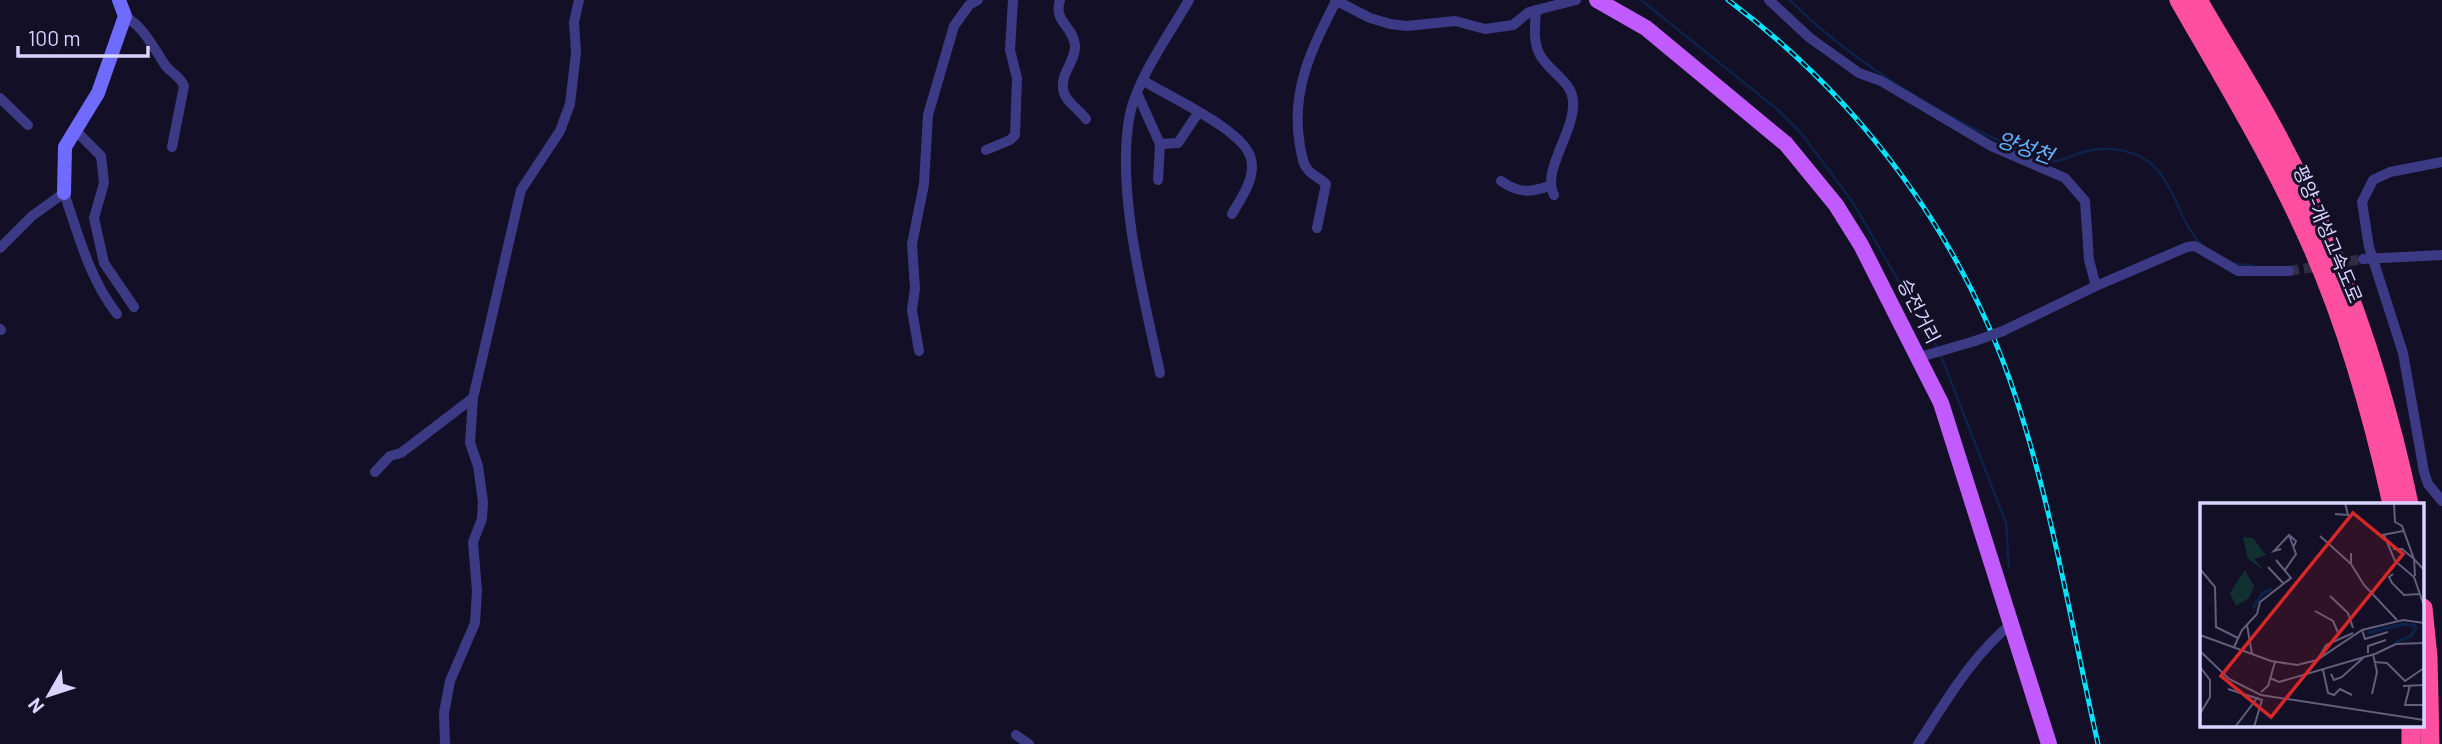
<svg xmlns="http://www.w3.org/2000/svg" width="2442" height="744" font-family="Barlow,'Noto Sans KR',sans-serif">
	<style>
		.lines { fill: none; stroke-linecap: round; stroke-linejoin: round }
		.stream { stroke: #0c2248; stroke-width: 2.5 }
		.street-tunnel { stroke: #312d47; stroke-width: 10; stroke-dasharray: 10 5; stroke-linecap: butt }
		.street { stroke: #3d3a85; stroke-width: 10 }
		.secondary { stroke: #6f6bff; stroke-width: 14 }
		.primary { stroke: #c25bff; stroke-width: 16 }
		.highway { stroke: #ff4fa3; stroke-width: 19 }
		.rail-casing { stroke: #00e5ff; stroke-width: 5 }
		.rail { stroke: #130f26; stroke-width: 2.5; stroke-dasharray: 8; stroke-linecap: butt }
		.street-bridge { stroke: #3d3a85; stroke-width: 10 }
		.labels { text-anchor: middle; stroke-width: 6; stroke-linejoin: round; paint-order: stroke }
		.street-label { font-size: 19px; fill: #d9d4ff; stroke: #130f26 }
		.water-label { font-size: 21px; font-style: italic; fill: #62b6ff; stroke: #130f26 }
		.inset-river { fill: none; stroke: #0c2248; stroke-width: 3.5 }
		.inset-road { fill: none; stroke: #625e7d; stroke-width: 2 }
		.view { fill: #d62828; fill-opacity: 0.15; stroke: #d62828; stroke-width: 3.5 }
		.inset-edge { fill: none; stroke: #d9d4ff; stroke-width: 3.5 }
	</style>
	<rect width="100%" height="100%" fill="#130f26"/>
	<g class="lines">
		<!-- stream -->
		<g class="stream">
			<polyline points="1641,0 1778,110 1801,133 1852,201 1937,347"/>
			<path d="M 1790,0 C 1847,58 1932,110 2006,144 C 2018,149 2031,157 2045,160 C 2058,164 2067,157 2080,153 C 2104,146 2130,147 2150,163 C 2175,183 2179,222 2201,244"/>
			<polyline points="2233,263 2254,266"/>
			<polyline points="1940,353 2006,523 2009,568"/>
		</g>
		<!-- street-tunnel -->
		<polyline class="street-tunnel" points="2289,271 2363,259"/>
		<!-- street -->
		<g class="street">
			<path d="M 1060,0 C 1053,22 1073,26 1075,45 C 1076,62 1058,75 1064,93 C 1067,103 1080,110 1086,119"/>
			<polyline points="1335,0 1370,18 1390,24 1407,26 1455,21 1485,29 1513,25 1529,12 1576,0"/>
			<polyline points="1769,0 1810,38 1859,73 1881,81 1991,146 2065,178 2085,201 2089,260 2096,286"/>
			<path d="M 1536,10 C 1535,24 1533,41 1539,53 C 1547,71 1573,81 1573,102 C 1575,132 1541,171 1554,195"/>
			<path d="M 125,16 C 145,29 152,45 165,65 C 171,73 180,76 184,86 L 172,147"/>
			<path d="M 1144,81 C 1169,97 1245,130 1251,159 C 1256,178 1241,198 1232,214"/>
			<polyline points="1137,93 1160,144 1158,180"/>
			<polyline points="0,98 28,125"/>
			<polyline points="75,130 101,156 104,183 94,218 104,263 134,307"/>
			<polyline points="1160,144 1178,143 1198,113"/>
			<polyline points="986,150 1010,140 1015,135 1017,78 1010,50 1013,0"/>
			<polyline points="2442,162 2390,172 2373,180 2362,202 2369,247 2403,353 2424,472 2428,484 2442,501"/>
			<path d="M 1501,181 C 1518,193 1530,193 1549,186"/>
			<path d="M 1317,228 L 1326,184 C 1321,179 1314,176 1309,171 C 1302,164 1302,155 1300,146 C 1290,91 1312,48 1336,1"/>
			<path d="M 0,248 L 32,216 L 64,193 C 79,236 89,278 117,314"/>
			<polyline points="2363,259 2442,255"/>
			<polyline points="0,329 1,330"/>
			<polyline points="2003,331 2096,286 2187,247 2195,246 2238,271 2289,271"/>
			<polyline points="919,351 912,310 915,288 912,244 924,184 928,115 954,26 969,5 978,0"/>
			<polyline points="1920,357 1975,341"/>
			<path d="M 1160,373 C 1144,298 1115,188 1130,114 C 1138,77 1170,33 1189,0"/>
			<polyline points="375,472 390,456 401,453 473,398 521,190 560,131 570,104 576,53 574,22 579,0"/>
			<polyline points="1016,735 1029,744"/>
			<polyline points="445,744 444,713 450,681 475,623 477,591 473,542 482,519 483,502 478,466 470,443 473,398"/>
			<path d="M 1918,744 C 1947,700 1971,657 2012,623"/>
		</g>
		<!-- secondary -->
		<polyline class="secondary" points="64,193 65,147 98,93 125,16 119,0"/>
		<!-- primary -->
		<polyline class="primary" points="1597,0 1646,28 1786,144 1836,205 1861,245 1941,403 2049,744"/>
		<!-- highway -->
		<g class="highway">
			<path d="M 2179,0 C 2226,82 2275,162 2313,249 C 2349,331 2373,418 2392,504"/>
			<path d="M 2198,0 C 2222,42 2248,82 2271,124 C 2337,244 2381,371 2409,504"/>
			<polyline points="2423,608 2428,657 2430,744"/>
			<polyline points="2411,725 2411,744"/>
		</g>
		<!-- rail casing -->
		<g class="rail-casing">
			<path id="rail" d="M 1728,0 C 1862,100 1964,239 2016,398 C 2053,510 2072,629 2098,744"/>
		</g>
		<!-- rail -->
		<use href="#rail" class="rail"/>
		<!-- street-bridge -->
		<polyline class="street-bridge" points="1975,341 2003,331"/>
	</g>
	<g class="labels">
		<!-- street labels -->
		<g class="street-label">
			<text transform="translate(2328 234) rotate(67)" y="7">평양-개성고속도로</text>
			<text transform="translate(1919 311) rotate(63)" y="7">승전거리</text>
		</g>
		<!-- water labels -->
		<g class="water-label">
			<text transform="translate(2025 148) rotate(19)" y="7">양성천</text>
		</g>
	</g>
	<!-- overview -->
	<g transform="translate(2200 503)">
		<rect width="224" height="224" fill="#130f26"/>
		<path d="M 43,34 L 53,35 L 66,52 L 54,56 L 65,68 L 48,56 ZM 45,67 L 54,83 L 49,95 L 36,103 L 30,90 Z" fill="#12302f"/>
		<path class="inset-river" d="M 53,105 L 63,90 L 72,86M 167,130 L 204,121 L 216,123M 196,139 L 211,133 L 217,123"/>
		<path class="inset-road" d="M 194,0 L 195,19 L 202,23 L 214,56 L 224,67M 135,11 L 148,12 L 145,0M 182,32 L 203,28M 184,32 L 195,58 L 214,74 L 224,103M 120,33 L 151,61M 81,46 L 74,48 L 89,32 L 96,38 L 94,43M 193,46 L 202,46 L 214,56 L 215,73M 151,50 L 151,61 L 164,82 L 197,117M 68,64 L 84,81M 0,66 L 15,84 L 16,124 L 38,135M 85,67 L 96,51 L 89,32M 193,71 L 189,74 L 192,80 L 204,92 L 220,91M 130,93 L 148,110 L 153,125M 115,108 L 133,118 L 139,132M 47,122 L 52,151M 162,127 L 165,136 L 188,129M 0,132 L 71,158 L 97,162 L 117,157 L 162,127 L 203,117 L 224,120M 34,144 L 42,127 L 57,111 L 60,99 L 91,75 L 76,57M 0,148 L 29,176 L 61,192 L 224,217M 168,150 L 168,143 L 186,137M 177,150 L 196,141 L 224,140M 118,156 L 126,142 L 153,130M 174,159 L 187,160 L 205,178 L 224,165M 0,164 L 10,177 L 10,194 L 0,211M 123,167 L 128,190 L 134,192 L 140,186 L 152,192M 131,171 L 134,177 L 142,174 L 163,155M 70,175 L 79,179 L 178,150M 210,182 L 205,202 L 224,202M 203,183 L 224,182M 28,186 L 62,197 L 54,224M 61,189 L 68,183 L 75,159M 172,191 L 177,169 L 173,151M 35,224 L 58,194"/>
		<path class="view" d="M 153,10 L 203,51 L 71,214 L 21,173 Z"/>
		<rect width="224" height="224" class="inset-edge"/>
	</g>
	<!-- north arrow -->
	<g transform="translate(49 695) rotate(231)" stroke="#130f26" stroke-width="5" paint-order="stroke">
	<path d="M0-5L12 26L0 18L-12 26Z" fill="#d9d4ff"/>
	<text y="-10" font-size="19" font-weight="bold" text-anchor="middle" fill="#d9d4ff">N</text>
	</g>
	<!-- scale -->
	<path d="M18 46v10h130v-10" fill="none" stroke="#d9d4ff" stroke-width="3.5"/>
	<text x="28" y="46" font-size="21" fill="#d9d4ff" stroke="#130f26" stroke-width="5" paint-order="stroke">100 m</text>
</svg>
